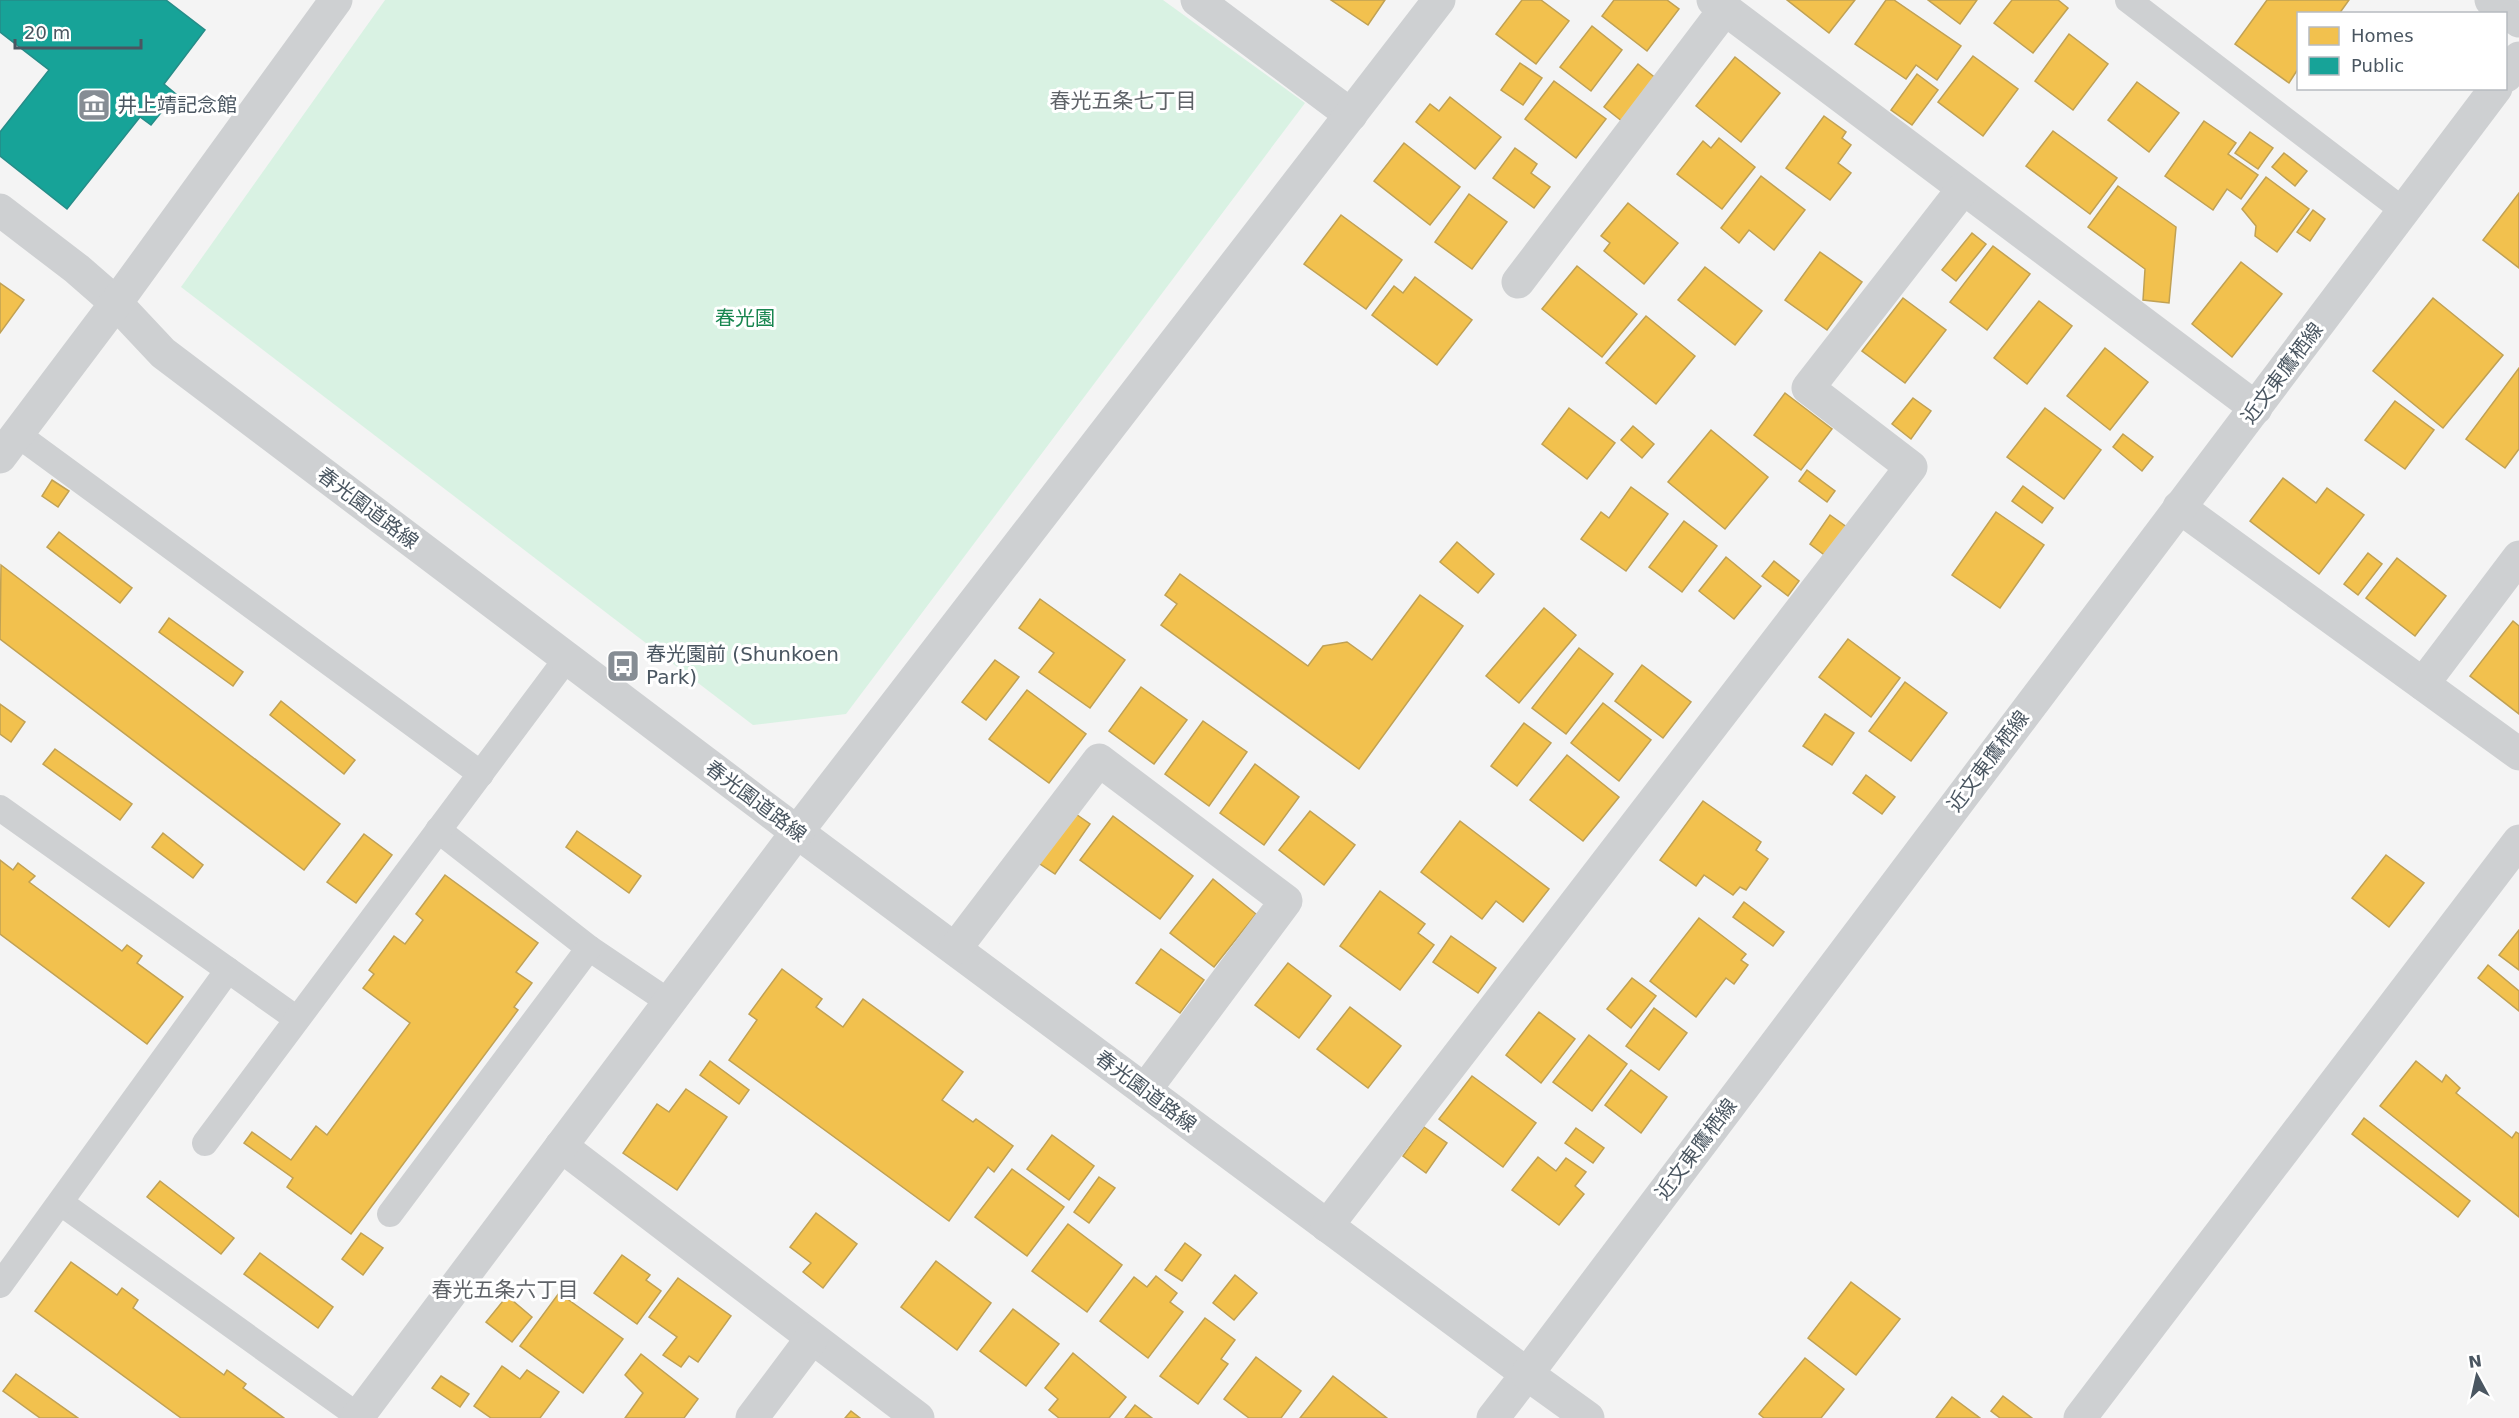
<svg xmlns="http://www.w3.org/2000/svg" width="2519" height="1418" font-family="'DejaVu Sans','Noto Sans JP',sans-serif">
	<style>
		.green { fill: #d9f2e3 }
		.homes { fill: #f2c14e; stroke: #c0a154; stroke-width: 1.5 }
		.public { fill: #17a398; stroke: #268c88; stroke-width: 1.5 }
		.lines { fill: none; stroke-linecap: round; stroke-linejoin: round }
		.service { stroke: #ced0d2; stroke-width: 26 }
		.minor { stroke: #ced0d2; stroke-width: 33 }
		.tertiary { stroke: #ced0d2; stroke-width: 33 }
		.labels { text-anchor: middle; stroke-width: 6; stroke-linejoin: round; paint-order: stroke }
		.poi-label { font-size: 20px; fill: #4a5661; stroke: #fff; text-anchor: start }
		.park-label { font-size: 20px; fill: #17864f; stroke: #fff }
		.street-label { font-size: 20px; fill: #4a5661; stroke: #fff }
		.neighbourhood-label { font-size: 21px; fill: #5f6368; stroke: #fff }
	</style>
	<rect width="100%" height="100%" fill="#f4f4f4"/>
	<!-- green -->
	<polygon class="green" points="385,0 1163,0 1305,103 846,714 753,725 181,287"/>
	<!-- homes -->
	<g class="homes">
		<polygon points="1331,0 1385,0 1368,25"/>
		<polygon points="1522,0 1541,0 1569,21 1536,64 1496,34"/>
		<polygon points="1614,0 1667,0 1679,9 1647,51 1602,16"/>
		<polygon points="1787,0 1855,0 1829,33"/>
		<polygon points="1886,0 1894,0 1961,46 1937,80 1916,65 1906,79 1855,44"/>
		<polygon points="1928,0 1977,0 1960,24"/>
		<polygon points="2012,0 2058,0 2068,8 2033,53 1994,23"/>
		<polygon points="2267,0 2349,0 2339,14 2298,14 2298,69 2289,83 2235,44"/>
		<polygon points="1592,26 1622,50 1591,91 1560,67"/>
		<polygon points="2069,34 2108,64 2073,110 2035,81"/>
		<polygon points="1973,56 2018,89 1983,136 1938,102"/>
		<polygon points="1735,57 1780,93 1741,142 1696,106"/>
		<polygon points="1520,63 1542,78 1523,105 1501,90"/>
		<polygon points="1638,64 1657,79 1623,122 1604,107"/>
		<polygon points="1917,74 1938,90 1912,125 1891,110"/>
		<polygon points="1554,81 1606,119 1576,158 1525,119"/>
		<polygon points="2137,82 2179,113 2149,152 2108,120"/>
		<polygon points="1450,97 1501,137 1475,169 1416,122 1430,104 1439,111"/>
		<polygon points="1824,116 1846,132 1842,138 1851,145 1838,163 1851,173 1830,200 1786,168"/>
		<polygon points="2204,121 2236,143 2228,154 2258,175 2241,199 2227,189 2213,210 2165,176"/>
		<polygon points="2053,131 2117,178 2090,214 2026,166"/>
		<polygon points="2250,132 2273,148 2258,169 2235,153"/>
		<polygon points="1719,138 1755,167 1722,209 1677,174 1703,141 1711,148"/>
		<polygon points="1404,143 1460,187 1430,225 1374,181"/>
		<polygon points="1515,148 1537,164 1531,173 1550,187 1534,208 1493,178"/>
		<polygon points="2284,153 2307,171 2295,186 2272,167"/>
		<polygon points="1761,176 1805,210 1774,250 1749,230 1739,243 1721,228"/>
		<polygon points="2266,177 2309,209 2277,252 2255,236 2256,226 2242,209"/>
		<polygon points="2118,186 2176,227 2169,303 2143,300 2145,269 2088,227"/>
		<polygon points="2519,193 2519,268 2483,240"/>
		<polygon points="1469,194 1507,222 1472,269 1435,242"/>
		<polygon points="1628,203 1678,243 1644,284 1604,251 1610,243 1601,236"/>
		<polygon points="2313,210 2325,219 2310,241 2297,232"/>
		<polygon points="1341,215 1402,260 1366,309 1304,264"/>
		<polygon points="1972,233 1986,244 1956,281 1942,270"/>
		<polygon points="1993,246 2030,274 1987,330 1950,302"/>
		<polygon points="1820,252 1862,282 1827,330 1785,300"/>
		<polygon points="2241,262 2282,294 2232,357 2192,324"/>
		<polygon points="1577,266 1637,314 1602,357 1542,309"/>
		<polygon points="1705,267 1762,311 1735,345 1678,300"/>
		<polygon points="1415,277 1472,320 1437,365 1372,315 1394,286 1403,293"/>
		<polygon points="0,283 24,300 0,333"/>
		<polygon points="1903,298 1946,330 1905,383 1862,351"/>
		<polygon points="2433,298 2503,355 2443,428 2373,371"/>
		<polygon points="2039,301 2072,326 2027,384 1994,358"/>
		<polygon points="1646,316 1695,356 1656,404 1606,363"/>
		<polygon points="2105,348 2148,382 2110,430 2067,396"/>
		<polygon points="2519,368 2519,449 2505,468 2466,439"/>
		<polygon points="1785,393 1832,429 1801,470 1754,435"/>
		<polygon points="1913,398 1931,411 1911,439 1892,424"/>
		<polygon points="2395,401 2434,430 2405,469 2365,440"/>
		<polygon points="1569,408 1615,443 1587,479 1542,444"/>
		<polygon points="2045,408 2101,450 2064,499 2007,457"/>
		<polygon points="1633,426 1654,444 1642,458 1621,440"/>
		<polygon points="1711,430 1768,477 1725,529 1668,482"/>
		<polygon points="2123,434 2153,457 2142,471 2113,447"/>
		<polygon points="1807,470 1835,491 1827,502 1799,481"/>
		<polygon points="2283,478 2316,503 2327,488 2364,515 2319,574 2250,521"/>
		<polygon points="52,480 69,491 58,507 42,496"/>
		<polygon points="2023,486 2053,508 2042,523 2012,501"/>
		<polygon points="1631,487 1668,514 1626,571 1581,539 1601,512 1609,518"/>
		<polygon points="1996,512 2044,545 2000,608 1952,575"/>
		<polygon points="1830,515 1848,528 1827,557 1810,544"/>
		<polygon points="1684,521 1717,546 1682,592 1649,567"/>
		<polygon points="59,532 132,588 120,603 47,547"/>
		<polygon points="1457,542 1494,574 1478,593 1440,562"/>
		<polygon points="2368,553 2382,564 2358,595 2344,584"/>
		<polygon points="1726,557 1761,586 1734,619 1699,591"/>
		<polygon points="2397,558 2446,596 2415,636 2366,598"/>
		<polygon points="1774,561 1799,581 1788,596 1762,576"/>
		<polygon points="1,565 340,824 304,870 0,639"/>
		<polygon points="1180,574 1308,666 1323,646 1347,642 1372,660 1420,595 1463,626 1359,769 1161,625 1177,604 1165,595"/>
		<polygon points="1040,599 1125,660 1090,708 1039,672 1054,653 1019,628"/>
		<polygon points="1544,608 1576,635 1519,703 1486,676"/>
		<polygon points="169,618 243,672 233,686 159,632"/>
		<polygon points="2513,621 2519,626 2519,714 2470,676"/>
		<polygon points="1848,639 1900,678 1871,717 1819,677"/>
		<polygon points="1579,648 1613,674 1566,734 1532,708"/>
		<polygon points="995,660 1019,677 986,720 962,702"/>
		<polygon points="1642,665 1691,702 1663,738 1615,701"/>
		<polygon points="1905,682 1947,713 1911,761 1869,731"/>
		<polygon points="1141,687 1187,720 1154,764 1109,731"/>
		<polygon points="1027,690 1086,734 1049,783 989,739"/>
		<polygon points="281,701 355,760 344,774 270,715"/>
		<polygon points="1603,703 1651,740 1619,781 1571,743"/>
		<polygon points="0,704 25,722 11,742 0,734"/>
		<polygon points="1825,714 1854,733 1832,765 1803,746"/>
		<polygon points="1203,721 1247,752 1209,806 1165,774"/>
		<polygon points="1524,723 1551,743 1517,786 1491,766"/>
		<polygon points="55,749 132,804 120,820 43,764"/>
		<polygon points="1567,755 1619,797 1583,841 1530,800"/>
		<polygon points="1255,764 1299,797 1264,845 1220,813"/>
		<polygon points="1866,775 1895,797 1882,814 1853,793"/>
		<polygon points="1703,801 1761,842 1756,850 1768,859 1746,890 1740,887 1733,895 1704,875 1696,886 1660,860"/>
		<polygon points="1310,811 1355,845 1324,885 1279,850"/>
		<polygon points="1073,812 1090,824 1055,874 1037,862"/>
		<polygon points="1113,816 1193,876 1160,919 1080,860"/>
		<polygon points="1460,821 1549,889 1523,922 1496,901 1482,919 1421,872"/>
		<polygon points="577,831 641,876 629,893 566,847"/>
		<polygon points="163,833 203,865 193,878 152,847"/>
		<polygon points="364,834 392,855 356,903 327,882"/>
		<polygon points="2386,855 2424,883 2389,927 2352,898"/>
		<polygon points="0,860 13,870 18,863 35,876 29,882 122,951 127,945 142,956 137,963 183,997 147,1044 0,934"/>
		<polygon points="445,875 538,943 516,972 532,983 514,1007 518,1010 351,1234 287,1187 293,1178 244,1143 252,1132 291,1160 316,1126 327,1135 410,1023 363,988 374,974 369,970 394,936 405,944 423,920 416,914"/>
		<polygon points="1213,879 1256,914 1214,967 1170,933"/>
		<polygon points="1380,891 1425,924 1418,933 1434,945 1400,990 1340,946"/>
		<polygon points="1744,902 1784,932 1773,946 1733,917"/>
		<polygon points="1699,918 1746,954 1741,960 1748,965 1734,984 1726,978 1696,1017 1650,981"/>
		<polygon points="2519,930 2519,970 2499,955"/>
		<polygon points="1451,936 1496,968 1478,993 1433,962"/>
		<polygon points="1161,949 1204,980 1180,1013 1136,983"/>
		<polygon points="1288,963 1331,996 1299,1038 1255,1005"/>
		<polygon points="2488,965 2519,991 2519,1011 2478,978"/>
		<polygon points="782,969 822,999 816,1007 843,1027 863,999 963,1072 942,1100 973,1122 976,1119 1013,1146 994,1172 988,1167 949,1221 729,1060 757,1020 749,1014"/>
		<polygon points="1632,978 1656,996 1631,1028 1607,1009"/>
		<polygon points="1350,1007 1401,1046 1368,1088 1317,1049"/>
		<polygon points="1654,1008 1687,1033 1659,1070 1626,1046"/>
		<polygon points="1539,1012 1575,1039 1541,1083 1506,1055"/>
		<polygon points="1589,1035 1627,1064 1592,1111 1553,1082"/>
		<polygon points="710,1061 749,1090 739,1104 700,1075"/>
		<polygon points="2416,1061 2442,1082 2446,1075 2460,1088 2456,1093 2512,1138 2516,1132 2519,1134 2519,1217 2380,1106"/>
		<polygon points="1631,1070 1667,1097 1641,1133 1605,1105"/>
		<polygon points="1472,1076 1536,1123 1503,1167 1439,1119"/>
		<polygon points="686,1089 727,1117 677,1190 623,1153 657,1104 669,1112"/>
		<polygon points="2364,1118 2470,1201 2458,1217 2352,1134"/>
		<polygon points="1424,1127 1447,1143 1426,1173 1403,1156"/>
		<polygon points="1576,1128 1604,1148 1593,1163 1565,1143"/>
		<polygon points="1052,1135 1094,1166 1069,1200 1027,1169"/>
		<polygon points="1538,1157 1556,1171 1566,1158 1586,1172 1575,1186 1584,1194 1559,1225 1512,1190"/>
		<polygon points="1012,1169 1064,1207 1027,1256 975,1217"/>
		<polygon points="1099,1177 1115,1188 1089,1223 1074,1212"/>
		<polygon points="160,1181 234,1238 221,1254 147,1197"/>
		<polygon points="816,1213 857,1244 823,1288 803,1272 811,1263 790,1247"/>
		<polygon points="1068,1224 1122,1265 1087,1312 1032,1271"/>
		<polygon points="361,1233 383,1248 363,1275 342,1259"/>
		<polygon points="1185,1243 1201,1255 1182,1281 1165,1270"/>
		<polygon points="260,1253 333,1307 318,1328 244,1274"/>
		<polygon points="622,1255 650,1275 646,1280 661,1291 637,1324 594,1293"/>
		<polygon points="936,1261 991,1303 957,1350 901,1307"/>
		<polygon points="71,1262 117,1295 122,1288 138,1300 133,1308 224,1375 227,1370 246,1384 243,1388 284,1418 181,1418 35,1311"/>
		<polygon points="1235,1275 1257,1293 1234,1320 1213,1303"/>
		<polygon points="1156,1276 1177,1293 1170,1302 1183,1312 1148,1358 1100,1321 1134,1277 1147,1287"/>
		<polygon points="678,1278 731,1316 698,1362 689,1356 681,1367 663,1355 677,1337 649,1317"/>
		<polygon points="1851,1282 1900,1319 1856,1375 1808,1338"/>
		<polygon points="559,1293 623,1339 583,1393 520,1346"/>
		<polygon points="507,1296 532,1317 512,1342 486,1322"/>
		<polygon points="1013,1309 1059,1344 1026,1386 980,1351"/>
		<polygon points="1205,1318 1235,1340 1221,1359 1228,1364 1198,1404 1160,1376"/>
		<polygon points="1073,1353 1126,1397 1109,1418 1059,1418 1049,1410 1058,1399 1045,1388"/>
		<polygon points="641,1354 698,1399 684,1418 625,1418 643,1393 625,1375"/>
		<polygon points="1256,1357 1301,1391 1281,1418 1249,1418 1224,1399"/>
		<polygon points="1805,1358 1844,1389 1821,1418 1764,1418 1759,1414"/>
		<polygon points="502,1366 520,1379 527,1370 559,1392 540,1418 491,1418 474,1406"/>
		<polygon points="16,1374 78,1418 40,1418 3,1391"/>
		<polygon points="441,1376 469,1394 460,1407 432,1388"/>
		<polygon points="1333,1376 1387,1418 1300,1418"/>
		<polygon points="2003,1396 2032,1418 2000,1418 1991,1411"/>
		<polygon points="1952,1397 1980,1418 1936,1418"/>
		<polygon points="1135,1405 1152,1418 1125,1418"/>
		<polygon points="851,1411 860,1418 845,1418"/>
	</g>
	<!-- public -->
	<polygon class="public" points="0,0 166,0 205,30 164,84 176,94 151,125 140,117 67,209 0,156 0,132 49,70 0,32"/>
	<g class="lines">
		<!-- service -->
		<g class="service">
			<polyline points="2128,0 2404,211"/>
			<polyline points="17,434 481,774"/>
			<polyline points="0,808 297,1019"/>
			<polyline points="438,830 589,948 669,1002"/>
			<polyline points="205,1143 567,658"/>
			<polyline points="61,1203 358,1416"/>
			<polyline points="390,1214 589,948"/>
			<polyline points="0,1285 228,970"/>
		</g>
		<!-- minor -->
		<g class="minor">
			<polyline points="1197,0 1351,115"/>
			<polyline points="1713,0 2256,408"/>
			<polyline points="2491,0 2519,21"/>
			<polyline points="0,210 77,269 116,303 163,353 797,832 1527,1374 1493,1418"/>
			<polyline points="1518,282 1725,9"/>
			<polyline points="0,457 116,303 336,0"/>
			<polyline points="2179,507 2519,754"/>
			<polyline points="2423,684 2519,557"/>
			<polyline points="955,949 1099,760 1286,901 1145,1090"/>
			<polyline points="561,1146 918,1418"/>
			<polyline points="1327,1226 1911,467 1808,388 1963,189"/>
			<polyline points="357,1418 797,832 1439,0"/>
			<polyline points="752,1418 812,1338"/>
			<polyline points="2080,1418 2519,841"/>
		</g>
		<!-- tertiary -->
		<g class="tertiary">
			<polyline points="2506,76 2519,58"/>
			<polyline points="1588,1418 1527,1374 2496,88"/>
		</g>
	</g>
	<!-- icons -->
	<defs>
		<g id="museum-square" transform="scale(1.725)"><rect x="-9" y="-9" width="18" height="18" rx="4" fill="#868d94" stroke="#fff"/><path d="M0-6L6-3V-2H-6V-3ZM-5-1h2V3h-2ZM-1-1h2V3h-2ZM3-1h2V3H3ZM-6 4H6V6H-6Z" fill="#fff"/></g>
		<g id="bus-square" transform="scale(1.725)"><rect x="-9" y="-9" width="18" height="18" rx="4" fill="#868d94" stroke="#fff"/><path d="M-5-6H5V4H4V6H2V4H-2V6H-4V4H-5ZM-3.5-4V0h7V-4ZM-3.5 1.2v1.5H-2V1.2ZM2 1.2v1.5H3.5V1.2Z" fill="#fff"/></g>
	</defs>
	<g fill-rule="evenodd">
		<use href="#museum-square" x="94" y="105"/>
		<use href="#bus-square" x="623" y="666"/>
	</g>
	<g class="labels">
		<!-- poi labels -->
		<g class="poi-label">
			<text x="117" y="112">井上靖記念館</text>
			<text x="646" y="661">春光園前 (Shunkoen<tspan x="646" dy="23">Park)</tspan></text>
		</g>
		<!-- park labels -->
		<g class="park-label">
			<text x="745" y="325">春光園</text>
		</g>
		<!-- street labels -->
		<g class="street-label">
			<text transform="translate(2282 373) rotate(-53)" y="7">近文東鷹栖線</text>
			<text transform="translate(368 508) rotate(37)" y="7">春光園道路線</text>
			<text transform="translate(1988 761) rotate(-53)" y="7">近文東鷹栖線</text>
			<text transform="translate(756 801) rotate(37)" y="7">春光園道路線</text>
			<text transform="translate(1146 1091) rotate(37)" y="7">春光園道路線</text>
			<text transform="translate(1696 1149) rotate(-53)" y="7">近文東鷹栖線</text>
		</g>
		<!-- neighbourhood labels -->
		<g class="neighbourhood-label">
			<text x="1123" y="108">春光五条七丁目</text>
			<text x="505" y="1297">春光五条六丁目</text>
		</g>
	</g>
	<!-- legend -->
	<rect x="2297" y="12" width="210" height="78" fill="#ffffff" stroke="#b7bbc0" stroke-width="1.5"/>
	<rect x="2309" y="27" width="30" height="18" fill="#f2c14e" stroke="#b7bbc0" stroke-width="1.5"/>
	<text x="2351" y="42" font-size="18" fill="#4a5661">Homes</text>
	<rect x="2309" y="57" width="30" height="18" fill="#17a398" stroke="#b7bbc0" stroke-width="1.5"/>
	<text x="2351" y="72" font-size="18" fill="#4a5661">Public</text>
	<!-- north arrow -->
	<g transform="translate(2477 1376) rotate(352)" stroke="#ffffff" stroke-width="4.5" paint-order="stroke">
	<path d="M0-4.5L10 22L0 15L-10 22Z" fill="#4a5661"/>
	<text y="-9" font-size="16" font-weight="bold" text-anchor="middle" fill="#4a5661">N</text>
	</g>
	<!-- scale -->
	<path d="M15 39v9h126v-9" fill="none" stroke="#4a5661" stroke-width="3"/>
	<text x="24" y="39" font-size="18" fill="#4a5661" stroke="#ffffff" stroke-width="4.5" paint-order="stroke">20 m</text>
</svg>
